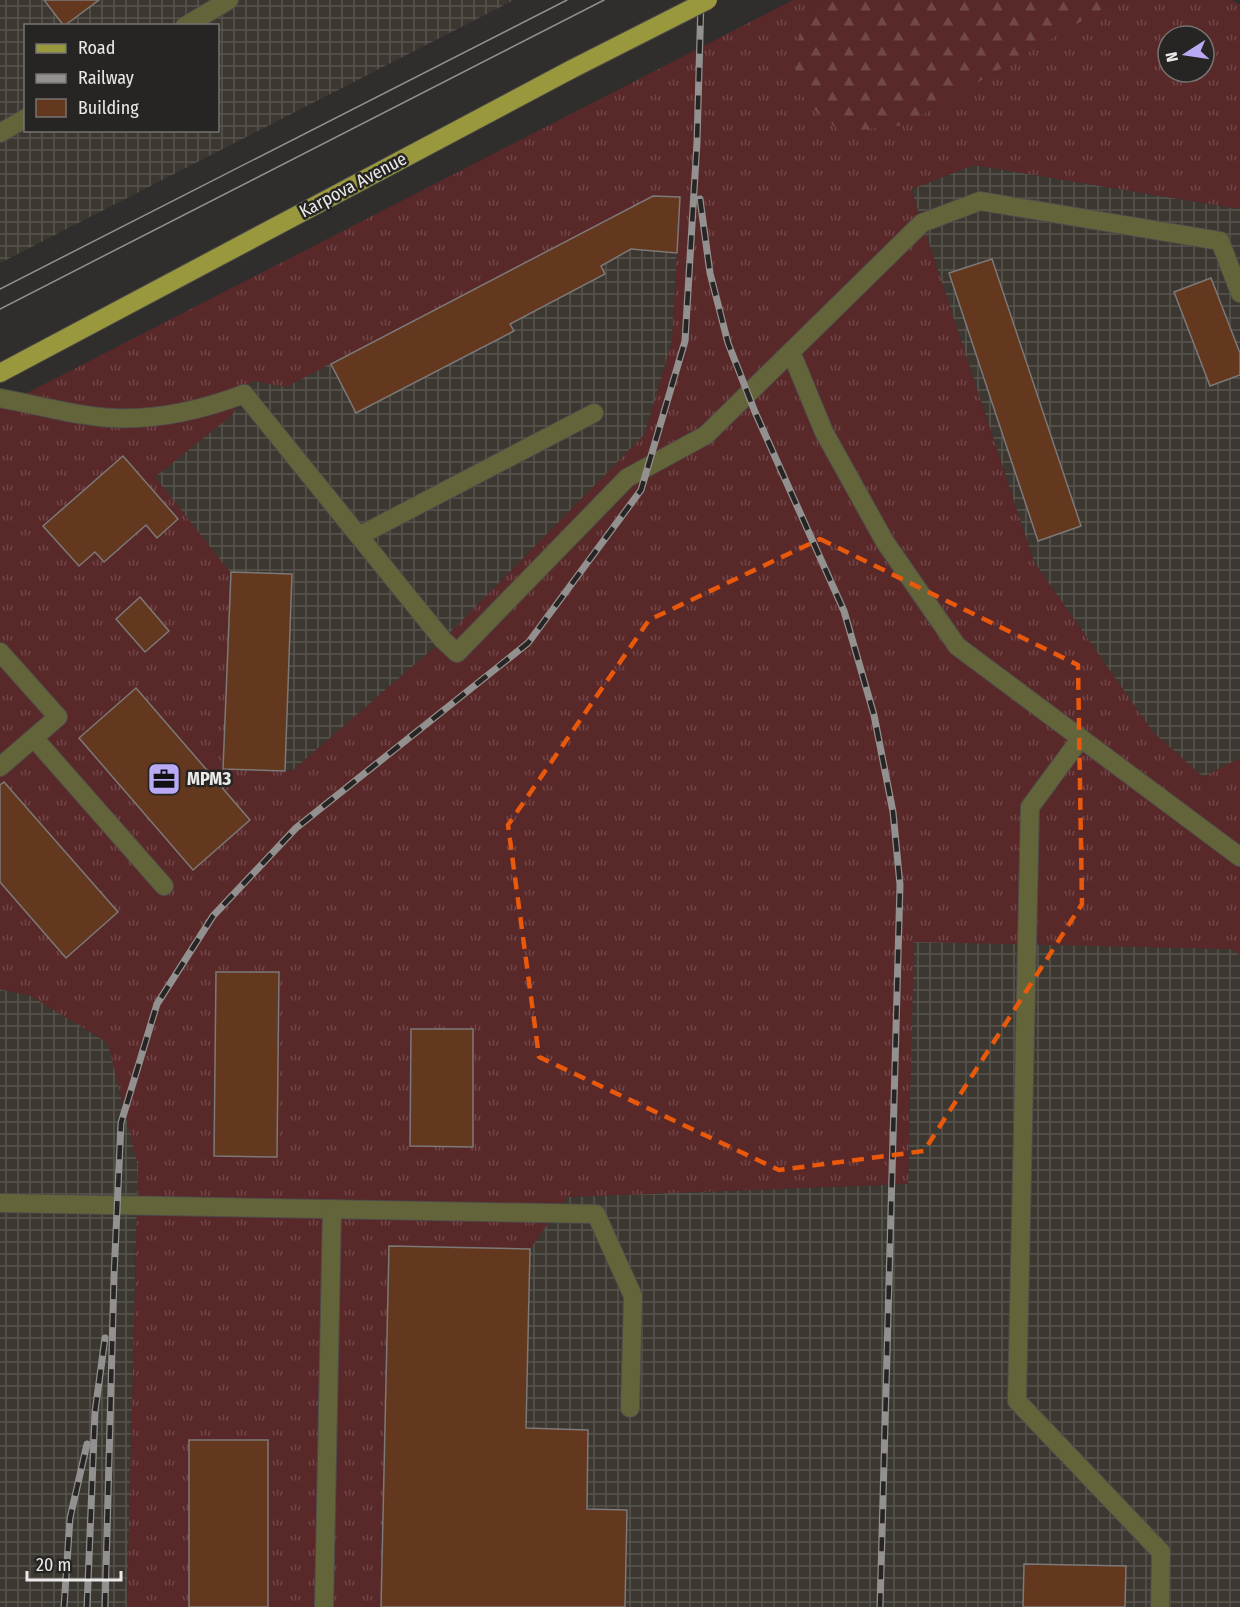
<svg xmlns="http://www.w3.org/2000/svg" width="1240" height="1607" font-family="'Fira Sans Condensed',sans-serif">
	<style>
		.industrial { fill: url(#industrial-grid); fill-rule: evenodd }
		.grass { fill: url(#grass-tufts); fill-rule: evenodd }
		.forest { fill: url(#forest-firs) }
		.building { fill: #64381e; stroke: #7c7978; stroke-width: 1.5 }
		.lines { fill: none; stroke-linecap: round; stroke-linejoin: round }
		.minor-casing { stroke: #4e4c4a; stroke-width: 20 }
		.major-casing { stroke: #4e4c4a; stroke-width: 20 }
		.minor { stroke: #64643b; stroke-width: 18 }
		.major { stroke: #9a983d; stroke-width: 18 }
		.tram { stroke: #92918f; stroke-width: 1.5 }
		.rail-casing { stroke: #92918f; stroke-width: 7 }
		.rail { stroke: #262523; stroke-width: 4.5; stroke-dasharray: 14; stroke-linecap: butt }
		.major-bridge-casing { stroke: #4e4c4a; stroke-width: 20; stroke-linecap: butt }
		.major-bridge { stroke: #9a983d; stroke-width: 18 }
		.marked { fill: none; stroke: #e8590c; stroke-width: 4.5; stroke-dasharray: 12 8; stroke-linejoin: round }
		.labels { text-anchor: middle; stroke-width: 5; stroke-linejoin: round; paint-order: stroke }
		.street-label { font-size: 18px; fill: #ebeae9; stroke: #262523 }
		.poi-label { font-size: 18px; font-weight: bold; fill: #ebeae9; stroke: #262523; text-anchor: start }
	</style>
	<defs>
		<pattern id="industrial-grid" width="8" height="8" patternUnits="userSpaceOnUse" patternTransform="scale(1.5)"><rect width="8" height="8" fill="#3c3730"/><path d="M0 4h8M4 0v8" fill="none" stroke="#58544e"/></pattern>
		<pattern id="grass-tufts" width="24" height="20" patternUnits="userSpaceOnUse" patternTransform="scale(1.5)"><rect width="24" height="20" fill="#592829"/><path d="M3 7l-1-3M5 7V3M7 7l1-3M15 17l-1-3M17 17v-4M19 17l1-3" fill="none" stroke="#714748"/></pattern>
		<pattern id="forest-firs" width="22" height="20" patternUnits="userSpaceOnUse" patternTransform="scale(1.5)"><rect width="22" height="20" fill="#592829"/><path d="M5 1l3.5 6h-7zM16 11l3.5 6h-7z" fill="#714748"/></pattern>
	</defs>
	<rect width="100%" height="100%" fill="#302e2c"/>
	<!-- industrial -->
	<g class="industrial">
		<path d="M 0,0 L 514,0 L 0,263 ZM 26,26 L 218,26 L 218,130 L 26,130 Z"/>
		<polygon points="974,165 1240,209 1240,758 1203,777 1152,732 1034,562 911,189"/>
		<polygon points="653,196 680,197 672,341 645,434 443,640 292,771 223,769 154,477 231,415 252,381"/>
		<polygon points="913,941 1233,949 1240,955 1240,1607 382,1607 389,1246 530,1249 566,1197 908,1184"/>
		<polygon points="0,989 31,996 108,1043 138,1166 127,1607 0,1607"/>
	</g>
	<!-- grass -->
	<path class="grass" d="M 793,0 L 826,0 L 806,10 L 1102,9 L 1125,0 L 1232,0 L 1240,5 L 1240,209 L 974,165 L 911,189 L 1034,562 L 1153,732 L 1203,777 L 1240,758 L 1240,955 L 1232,949 L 914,942 L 908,1184 L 567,1197 L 530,1249 L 389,1246 L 381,1607 L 127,1607 L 138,1166 L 108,1043 L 31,996 L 0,989 L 0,407 ZM 1168,36 L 1204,36 L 1204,72 L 1168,72 ZM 653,196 L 680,197 L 672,341 L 645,434 L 443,640 L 292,771 L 223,768 L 230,572 L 155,477 L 232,415 L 252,381 L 286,387 Z"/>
	<!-- forest -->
	<polygon class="forest" points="826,0 1125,0 1102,9 905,125 841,132 805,102 793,59 806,10"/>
	<!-- building -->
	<g class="building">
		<polygon points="44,0 99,0 64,26"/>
		<polygon points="653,196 680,197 677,253 631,249 601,266 605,274 510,324 514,331 356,413 331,364"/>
		<polygon points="992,259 1081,526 1038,541 949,273"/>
		<polygon points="1211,278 1240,353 1240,375 1210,386 1174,292"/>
		<polygon points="123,456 178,519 157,538 146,525 104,562 95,552 79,566 43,526"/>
		<polygon points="231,572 292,574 285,771 223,769"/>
		<polygon points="140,597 169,631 145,652 116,619"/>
		<polygon points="136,688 250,820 193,870 79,738"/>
		<polygon points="4,782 118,912 66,958 0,882 0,785"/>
		<polygon points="216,972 279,972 277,1157 214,1156"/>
		<polygon points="411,1029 473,1029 473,1147 410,1146"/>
		<polygon points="389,1246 530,1249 526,1428 588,1430 587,1509 627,1510 625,1607 381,1607"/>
		<rect x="189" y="1440" width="79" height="167"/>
		<polygon points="1024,1564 1126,1566 1125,1607 1023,1607"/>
	</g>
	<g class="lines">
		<!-- minor casing -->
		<g class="minor-casing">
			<g id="minor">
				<polyline points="185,26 229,0"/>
				<polyline points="0,133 26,118"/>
				<polyline points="791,352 824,432 885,542 957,646 1240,857"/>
				<path d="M 0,398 C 37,405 76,416 114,418 C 159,420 202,410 244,394 L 443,640 L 457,653 L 627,478 L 706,435 L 922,223 L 980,201 L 1220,241 L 1240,293"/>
				<polyline points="359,536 594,413"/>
				<polyline points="0,652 58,717 0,767"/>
				<polyline points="34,738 164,886"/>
				<polyline points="1081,738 1030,807 1017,1401 1161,1552 1160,1607"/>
				<polyline points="0,1203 596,1214 633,1296 630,1408"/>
				<polyline points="324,1607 332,1209"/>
			</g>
		</g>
		<!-- major casing -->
		<g class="major-casing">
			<polyline id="major" points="0,373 572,69"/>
		</g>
		<!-- minor -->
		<use href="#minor" class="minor"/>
		<!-- major -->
		<use href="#major" class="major"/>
		<!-- tram -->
		<g class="tram">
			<polyline points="0,289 567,0"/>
			<polyline points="0,309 604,0"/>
		</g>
		<!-- rail casing -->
		<g class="rail-casing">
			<g id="rail">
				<polyline points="700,199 710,273 728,343 755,412 844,611 874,715 893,812 900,885 880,1607"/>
				<polyline points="64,1607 70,1518 87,1444"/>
				<polyline points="87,1607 95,1412 105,1338"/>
				<polyline points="105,1607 114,1276 121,1123 157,1004 213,916 296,828 528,643 641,490 685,341 697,142 701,0"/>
			</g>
		</g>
		<!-- rail -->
		<use href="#rail" class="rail"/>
		<!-- major-bridge casing -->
		<g class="major-bridge-casing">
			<polyline id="major-bridge" points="572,69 708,0"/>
		</g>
		<!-- major-bridge -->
		<use href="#major-bridge" class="major-bridge"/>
	</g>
	<!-- marked area -->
	<path class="marked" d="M 820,539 L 1078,665 L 1082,904 L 924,1151 L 779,1170 L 539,1057 L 508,825 L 649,620 Z"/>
	<!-- icons -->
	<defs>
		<g id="office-square" transform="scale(1.725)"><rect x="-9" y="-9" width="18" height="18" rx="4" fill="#baaaf6" stroke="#262523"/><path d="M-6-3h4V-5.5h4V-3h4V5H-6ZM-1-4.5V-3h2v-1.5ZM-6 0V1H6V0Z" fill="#111"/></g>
	</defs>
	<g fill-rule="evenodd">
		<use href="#office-square" x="164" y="779"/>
	</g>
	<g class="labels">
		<!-- street labels -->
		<g class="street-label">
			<text transform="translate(353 185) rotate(-28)" y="6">Karpova Avenue</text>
		</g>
		<!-- poi labels -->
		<g class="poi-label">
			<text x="187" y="785">МРМЗ</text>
		</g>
	</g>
	<!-- legend -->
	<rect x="24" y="24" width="195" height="108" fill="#262523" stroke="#757472" stroke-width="1.5"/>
	<rect x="36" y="44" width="30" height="9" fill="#9a983d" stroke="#757472" stroke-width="1.5"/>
	<text x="78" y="54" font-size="18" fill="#ebeae9">Road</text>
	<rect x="36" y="74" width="30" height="9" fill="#92918f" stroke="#757472" stroke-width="1.5"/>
	<text x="78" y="84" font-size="18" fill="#ebeae9">Railway</text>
	<rect x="36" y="99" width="30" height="18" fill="#64381e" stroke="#757472" stroke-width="1.5"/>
	<text x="78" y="114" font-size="18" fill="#ebeae9">Building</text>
	<!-- north arrow -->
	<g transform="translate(1186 54) rotate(258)"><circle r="28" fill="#262523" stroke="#757472" stroke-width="1.5"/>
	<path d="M0-4.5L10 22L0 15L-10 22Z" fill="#baaaf6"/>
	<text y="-9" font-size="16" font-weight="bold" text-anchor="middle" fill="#ebeae9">N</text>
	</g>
	<!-- scale -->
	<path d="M27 1571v9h94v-9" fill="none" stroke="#ebeae9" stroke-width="3"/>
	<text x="36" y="1571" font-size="18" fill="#ebeae9" stroke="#262523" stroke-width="4.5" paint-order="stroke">20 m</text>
</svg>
